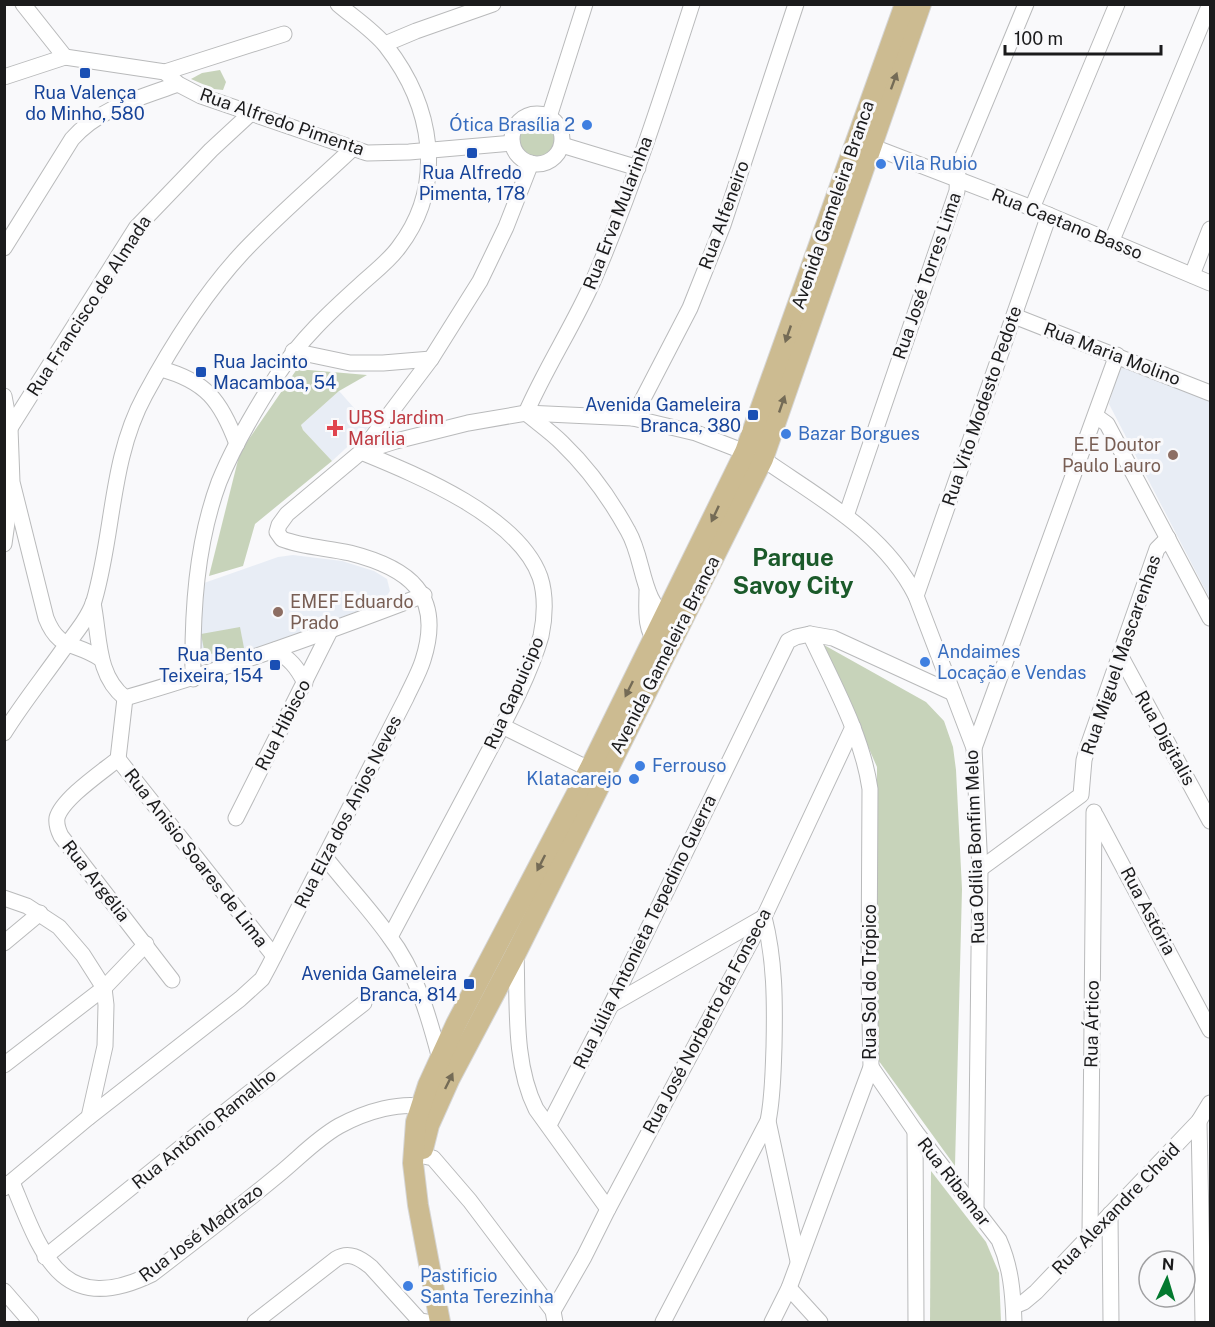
<svg xmlns="http://www.w3.org/2000/svg" width="1215" height="1327" font-family="'Public Sans',sans-serif">
	<style>
		.built { fill: #e8edf5 }
		.green { fill: #c7d3ba }
		.lines { fill: none; stroke-linecap: round; stroke-linejoin: round }
		.minor-casing { stroke: #b9babb; stroke-width: 17 }
		.major-casing { stroke: #d6d6d6; stroke-width: 22 }
		.minor { stroke: #fff; stroke-width: 15 }
		.major { stroke: #ccbb91; stroke-width: 20 }
		.oneway { fill: #746b56 }
		.transit-dot { fill: #1a4fb4; stroke: #f9f9fb; stroke-width: 2 }
		.shop-dot { fill: #3f7fe0; stroke: #f9f9fb; stroke-width: 2 }
		.health-dot { fill: #e0444e; stroke: #f9f9fb; stroke-width: 2 }
		.education-dot { fill: #8d6e63; stroke: #f9f9fb; stroke-width: 2 }
		.labels { text-anchor: middle; stroke-width: 6; stroke-linejoin: round; paint-order: stroke }
		.transit-label { font-size: 18px; fill: #164399; stroke: #f9f9fb; text-anchor: end }
		.street-label { font-size: 18px; fill: #1b1b1c; stroke: #f9f9fb }
		.shop-label { font-size: 18px; fill: #366cbe; stroke: #f9f9fb; text-anchor: start }
		.health-label { font-size: 18px; fill: #be3a42; stroke: #f9f9fb; text-anchor: start }
		.education-label { font-size: 18px; fill: #785e54; stroke: #f9f9fb; text-anchor: end }
		.district-label { font-size: 24px; font-weight: bold; fill: #1b5a2a; stroke: #f9f9fb }
	</style>
	<rect width="100%" height="100%" fill="#f9f9fb"/>
	<!-- built -->
	<g class="built">
		<polygon points="1124,366 1210,401 1210,599 1109,404 1119,369"/>
		<polygon points="339,391 370,426 332,461 303,430 301,425"/>
		<polygon points="293,555 342,561 374,571 387,579 390,591 384,600 380,603 218,662 210,663 204,660 199,650 204,583 278,557"/>
	</g>
	<!-- green -->
	<g class="green">
		<polygon points="220,70 226,82 223,90 214,89 191,79 202,73"/>
		<circle cx="537" cy="139" r="21"/>
		<polygon points="297,369 367,375 339,391 301,425 303,430 332,461 255,524 243,566 209,576 240,452"/>
		<polygon points="240,627 244,648 205,655 201,634"/>
		<polygon points="824,645 926,702 944,721 953,747 956,770 962,889 955,1166 876,1057 877,767"/>
		<polygon points="931,1171 986,1242 999,1273 1001,1322 930,1322"/>
	</g>
	<g class="lines">
		<!-- minor casing -->
		<g class="minor-casing">
			<g id="minor">
				<polyline points="23,4 65,57 165,72 284,34"/>
				<polyline points="385,44 416,31 493,4"/>
				<polyline points="165,72 178,84 201,96 367,153 409,152 512,143"/>
				<polyline points="4,77 65,57"/>
				<circle cx="537" cy="139" r="25"/>
				<polyline points="549,117 585,4"/>
				<polyline points="863,143 1032,208 1210,283"/>
				<polyline points="562,145 638,168"/>
				<polyline points="1032,208 1117,4"/>
				<polyline points="1112,240 1210,4"/>
				<path d="M 4,248 L 72,139 C 99,108 140,98 178,84"/>
				<polyline points="1192,275 1210,229"/>
				<polyline points="1014,316 1210,393"/>
				<polyline points="293,351 350,363 383,363 431,359"/>
				<path d="M 161,369 C 206,381 221,401 237,444"/>
				<path d="M 4,396 L 10,428 L 12,482 L 46,618 C 59,651 74,641 101,659"/>
				<polyline points="1096,416 1107,424 1210,618"/>
				<polyline points="633,418 690,308 723,225 796,4"/>
				<polyline points="10,428 136,228 211,150 251,113"/>
				<path d="M 361,452 L 396,441 L 468,423 L 526,413 L 633,418 L 696,433 L 745,452 L 756,452 L 763,459 C 819,498 884,532 916,596 L 974,748 L 980,869 L 976,1208"/>
				<path d="M 361,452 C 417,475 518,516 540,577 C 546,595 545,618 541,636 C 529,679 501,728 480,768 C 450,824 420,880 390,937"/>
				<polyline points="846,516 957,191 958,168 1026,4"/>
				<polyline points="4,544 11,494"/>
				<path d="M 647,591 C 647,607 644,631 657,642"/>
				<polyline points="916,596 1049,215"/>
				<path d="M 93,603 C 100,637 96,675 125,698 C 226,669 325,633 424,595"/>
				<path d="M 671,622 C 640,601 645,560 628,531 C 611,500 588,468 562,443 C 551,432 538,423 526,413 C 546,367 574,325 594,279 C 632,190 662,97 692,4"/>
				<path d="M 275,650 C 290,659 297,667 305,683"/>
				<polyline points="1120,655 1210,821"/>
				<path d="M 193,679 C 192,613 196,544 219,482 C 234,445 256,408 278,374 C 300,340 330,312 360,285 C 373,273 389,261 399,247 C 447,184 432,105 386,46 C 373,30 353,17 338,4"/>
				<path d="M 125,698 L 118,759 C 102,772 62,799 57,818 C 56,825 58,830 61,836 L 172,980"/>
				<polyline points="502,726 599,774"/>
				<path d="M 4,733 C 22,704 43,678 62,651 C 73,636 88,619 94,601 C 114,533 110,459 145,395 C 172,345 204,294 243,252 C 277,216 316,183 352,149"/>
				<polyline points="974,748 1117,355"/>
				<polyline points="118,759 274,956"/>
				<polyline points="1096,816 1210,1030"/>
				<polyline points="236,818 330,631"/>
				<path d="M 325,857 C 346,884 369,908 389,936 C 416,971 429,1017 440,1059"/>
				<polyline points="980,869 1081,795 1084,760 1088,746 1157,549 1168,538"/>
				<polyline points="4,898 27,906 59,927 83,955 104,988 106,1005 105,1046 89,1117"/>
				<polyline points="4,943 40,913"/>
				<path d="M 516,953 C 518,1004 513,1063 536,1109 L 608,1209"/>
				<polyline points="611,1005 764,917"/>
				<polyline points="4,1065 104,988 146,944"/>
				<path d="M 871,1067 L 915,1131 L 999,1240 C 1011,1267 1013,1293 1014,1322"/>
				<polyline points="768,1121 798,1261"/>
				<polyline points="1199,1121 1203,1322"/>
				<polyline points="549,1125 611,1005 788,641 796,637 810,634 833,638 953,693"/>
				<polyline points="915,1131 916,1322"/>
				<polyline points="413,1154 433,1158 470,1201 553,1311 555,1322"/>
				<path d="M 12,1182 C 41,1252 60,1319 152,1274 C 194,1242 237,1209 278,1175 C 298,1159 316,1139 339,1126 C 365,1112 401,1100 431,1108"/>
				<path d="M 4,1188 L 89,1117 L 240,999 L 262,979 L 269,966 L 406,698 C 412,685 419,673 423,660 C 444,594 409,568 350,553 C 328,548 303,547 282,539 L 277,532 L 279,525 L 287,514 L 361,452 L 431,359 L 480,281 L 506,227 L 531,163"/>
				<polyline points="1110,1214 1111,1322"/>
				<polyline points="1090,1235 1094,812"/>
				<polyline points="45,1257 226,1111 364,1003"/>
				<polyline points="789,1288 820,1322"/>
				<polyline points="4,1291 31,1322"/>
				<polyline points="1014,1306 1024,1302 1036,1292 1199,1121 1210,1103"/>
				<polyline points="553,1311 584,1257 608,1209 764,917 853,727"/>
				<path d="M 255,1322 L 336,1259 C 349,1251 360,1258 371,1267 L 420,1321 L 426,1322"/>
				<path d="M 663,1322 L 768,1121 C 773,1097 773,1072 774,1047 C 775,1002 775,960 764,917"/>
				<path d="M 772,1322 L 789,1288 L 871,1067 L 869,974 L 870,789 C 862,734 833,684 810,634"/>
			</g>
		</g>
		<!-- major casing -->
		<g class="major-casing">
			<g id="major">
				<polyline points="423,1149 429,1125 450,1078 516,953 763,459 921,4"/>
				<polyline points="440,1322 418,1205 413,1163 416,1122 428,1085 456,1024 589,770 745,452 905,4"/>
			</g>
		</g>
		<!-- minor -->
		<use href="#minor" class="minor"/>
		<!-- major -->
		<use href="#major" class="major"/>
	</g>
	<!-- one-way arrows -->
	<defs><path id="oneway-solid" d="M-6-.8H1V-3.2L6.5 0L1 3.2V.8H-6Z" transform="scale(1.5)"/></defs>
	<g class="oneway">
		<use href="#oneway-solid" transform="translate(894 81) rotate(-70)"/>
		<use href="#oneway-solid" transform="translate(788 334) rotate(109)"/>
		<use href="#oneway-solid" transform="translate(782 404) rotate(-71)"/>
		<use href="#oneway-solid" transform="translate(715 514) rotate(115)"/>
		<use href="#oneway-solid" transform="translate(629 689) rotate(116)"/>
		<use href="#oneway-solid" transform="translate(541 863) rotate(117)"/>
		<use href="#oneway-solid" transform="translate(449 1081) rotate(-64)"/>
	</g>
	<!-- markers -->
	<g class="transit-dot">
		<rect x="79" y="67" width="12" height="12" rx="3"/>
		<rect x="466" y="147" width="12" height="12" rx="3"/>
		<rect x="195" y="366" width="12" height="12" rx="3"/>
		<rect x="747" y="409" width="12" height="12" rx="3"/>
		<rect x="269" y="659" width="12" height="12" rx="3"/>
		<rect x="463" y="978" width="12" height="12" rx="3"/>
	</g>
	<g class="shop-dot">
		<circle cx="587" cy="125" r="6"/>
		<circle cx="881" cy="164" r="6"/>
		<circle cx="786" cy="434" r="6"/>
		<circle cx="925" cy="662" r="6"/>
		<circle cx="640" cy="766" r="6"/>
		<circle cx="634" cy="779" r="6"/>
		<circle cx="408" cy="1286" r="6"/>
	</g>
	<path class="health-dot" d="M332 419h6v6h6v6h-6v6h-6v-6h-6v-6h6z"/>
	<g class="education-dot">
		<circle cx="1173" cy="455" r="6"/>
		<circle cx="278" cy="612" r="6"/>
	</g>
	<g class="labels">
		<!-- transit labels -->
		<g class="transit-label">
			<text x="85" y="99" text-anchor="middle">Rua Valença<tspan x="85" dy="21">do Minho, 580</tspan></text>
			<text x="472" y="179" text-anchor="middle">Rua Alfredo<tspan x="472" dy="21">Pimenta, 178</tspan></text>
			<text x="213" y="368" text-anchor="start">Rua Jacinto<tspan x="213" dy="21">Macamboa, 54</tspan></text>
			<text x="741" y="411">Avenida Gameleira<tspan x="741" dy="21">Branca, 380</tspan></text>
			<text x="263" y="661">Rua Bento<tspan x="263" dy="21">Teixeira, 154</tspan></text>
			<text x="457" y="980">Avenida Gameleira<tspan x="457" dy="21">Branca, 814</tspan></text>
		</g>
		<!-- street labels -->
		<g class="street-label">
			<text transform="translate(282 122) rotate(19)" y="6">Rua Alfredo Pimenta</text>
			<text transform="translate(833 205) rotate(-71)" y="6">Avenida Gameleira Branca</text>
			<text transform="translate(618 213) rotate(-69)" y="6">Rua Erva Mularinha</text>
			<text transform="translate(724 215) rotate(-70)" y="6">Rua Alfeneiro</text>
			<text transform="translate(1067 224) rotate(22)" y="6">Rua Caetano Basso</text>
			<text transform="translate(927 276) rotate(-71)" y="6">Rua José Torres Lima</text>
			<text transform="translate(89 306) rotate(-57)" y="6">Rua Francisco de Almada</text>
			<text transform="translate(1112 354) rotate(21)" y="6">Rua Maria Molino</text>
			<text transform="translate(982 406) rotate(-71)" y="6">Rua Vito Modesto Pedote</text>
			<text transform="translate(665 655) rotate(-63)" y="6">Avenida Gameleira Branca</text>
			<text transform="translate(1121 655) rotate(-71)" y="6">Rua Miguel Mascarenhas</text>
			<text transform="translate(514 693) rotate(-66)" y="6">Rua Gapuicipo</text>
			<text transform="translate(283 725) rotate(-63)" y="6">Rua Hibisco</text>
			<text transform="translate(1165 738) rotate(61)" y="6">Rua Digitalis</text>
			<text transform="translate(348 812) rotate(-63)" y="6">Rua Elza dos Anjos Neves</text>
			<text transform="translate(975 847) rotate(-92)" y="6">Rua Odília Bonfim Melo</text>
			<text transform="translate(196 858) rotate(52)" y="6">Rua Anisio Soares de Lima</text>
			<text transform="translate(96 881) rotate(52)" y="6">Rua Argélia</text>
			<text transform="translate(1148 911) rotate(62)" y="6">Rua Astória</text>
			<text transform="translate(645 932) rotate(-64)" y="6">Rua Júlia Antonieta Tepedino Guerra</text>
			<text transform="translate(870 982) rotate(-90)" y="6">Rua Sol do Trópico</text>
			<text transform="translate(707 1021) rotate(-62)" y="6">Rua José Norberto da Fonseca</text>
			<text transform="translate(1092 1024) rotate(-89)" y="6">Rua Ártico</text>
			<text transform="translate(204 1129) rotate(-39)" y="6">Rua Antônio Ramalho</text>
			<text transform="translate(954 1182) rotate(52)" y="6">Rua Ribamar</text>
			<text transform="translate(1116 1209) rotate(-46)" y="6">Rua Alexandre Cheid</text>
			<text transform="translate(201 1233) rotate(-37)" y="6">Rua José Madrazo</text>
		</g>
		<!-- shop labels -->
		<g class="shop-label">
			<text x="575" y="131" text-anchor="end">Ótica Brasília 2</text>
			<text x="893" y="170">Vila Rubio</text>
			<text x="798" y="440">Bazar Borgues</text>
			<text x="937" y="658">Andaimes<tspan x="937" dy="21">Locação e Vendas</tspan></text>
			<text x="652" y="772">Ferrouso</text>
			<text x="622" y="785" text-anchor="end">Klatacarejo</text>
			<text x="420" y="1282">Pastificio<tspan x="420" dy="21">Santa Terezinha</tspan></text>
		</g>
		<!-- health labels -->
		<g class="health-label">
			<text x="348" y="424">UBS Jardim<tspan x="348" dy="21">Marília</tspan></text>
		</g>
		<!-- education labels -->
		<g class="education-label">
			<text x="1161" y="451">E.E Doutor<tspan x="1161" dy="21">Paulo Lauro</tspan></text>
			<text x="290" y="608" text-anchor="start">EMEF Eduardo<tspan x="290" dy="21">Prado</tspan></text>
		</g>
		<!-- district labels -->
		<g class="district-label">
			<text x="793" y="566">Parque<tspan x="793" dy="28">Savoy City</tspan></text>
		</g>
	</g>
	<!-- border -->
	<rect width="1215" height="1327" fill="none" stroke="#1b1b1c" stroke-width="12"/>
	<!-- north arrow -->
	<g transform="translate(1167 1279) rotate(4)"><circle r="28" fill="#f9f9fb" stroke="#a0a0a2" stroke-width="1.5"/>
	<path d="M0-4.5L10 22L0 15L-10 22Z" fill="#03792f"/>
	<text y="-9" font-size="16" font-weight="bold" text-anchor="middle" fill="#1b1b1c">N</text>
	</g>
	<!-- scale -->
	<path d="M1005 45v9h156v-9" fill="none" stroke="#1b1b1c" stroke-width="3"/>
	<text x="1014" y="45" font-size="18" fill="#1b1b1c" stroke="#f9f9fb" stroke-width="4.5" paint-order="stroke">100 m</text>
</svg>
